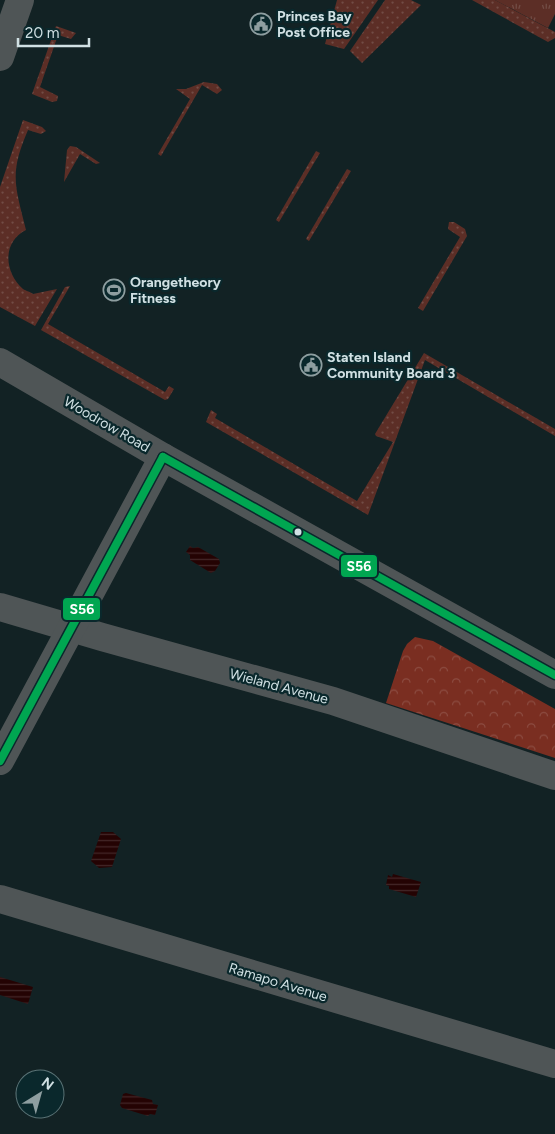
<svg xmlns="http://www.w3.org/2000/svg" width="555" height="1134" font-family="Figtree,sans-serif">
	<style>
		.grass { fill: url(#grass-dots) }
		.forest { fill: url(#forest-crowns) }
		.park { fill: url(#park-tufts) }
		.water { fill: url(#water-rules) }
		.lines { fill: none; stroke-linecap: round; stroke-linejoin: round }
		.minor { stroke: #4f5556; stroke-width: 28 }
		.bus-1-casing { stroke: #0a282c; stroke-width: 11 }
		.bus-1 { stroke: #00a651; stroke-width: 8 }
		.bus-dot { fill: #d0e0e3; stroke: #0a282c; stroke-width: 2 }
		.labels { text-anchor: middle; stroke-width: 4.5; stroke-linejoin: round; paint-order: stroke }
		.poi-label { font-size: 14px; font-weight: bold; fill: #d0e0e3; stroke: #0a282c; text-anchor: start }
		.street-label { font-size: 14px; fill: #d0e0e3; stroke: #0a282c }
		.line-badge { stroke: #0a282c; stroke-width: 2 }
		.badge-label { font-size: 14px; text-anchor: middle; font-weight: bold; fill: #fff }
	</style>
	<defs>
		<pattern id="grass-dots" width="8" height="8" patternUnits="userSpaceOnUse" patternTransform="scale(1.25)"><rect width="8" height="8" fill="#5c2e26"/><path d="M2 2h.1M6 6h.1" fill="none" stroke="#724c45" stroke-width="1.8" stroke-linecap="round"/></pattern>
		<pattern id="forest-crowns" width="20" height="18" patternUnits="userSpaceOnUse" patternTransform="scale(1.25)"><rect width="20" height="18" fill="#7a2e21"/><path d="M2 6a3 3 0 1 1 6 0M12 15a3 3 0 1 1 6 0" fill="none" stroke="#8c4c41"/></pattern>
		<pattern id="park-tufts" width="24" height="20" patternUnits="userSpaceOnUse" patternTransform="scale(1.25)"><rect width="24" height="20" fill="#5c2e26"/><path d="M3 7l-1-3M5 7V3M7 7l1-3M15 17l-1-3M17 17v-4M19 17l1-3" fill="none" stroke="#724c45"/></pattern>
		<pattern id="water-rules" width="6" height="5" patternUnits="userSpaceOnUse" patternTransform="scale(1.25)"><rect width="6" height="5" fill="#240303"/><path d="M0 2.5h6" fill="none" stroke="#432728"/></pattern>
	</defs>
	<rect width="100%" height="100%" fill="#122224"/>
	<!-- grass -->
	<g class="grass">
		<polygon points="337,0 378,0 344,49 325,44"/>
		<polygon points="385,0 411,0 421,5 362,63 350,51"/>
		<polygon points="472,0 495,0 555,32 555,38 548,42"/>
		<polygon points="56,26 76,33 71,39 58,35 40,87 58,96 57,101 52,102 32,94"/>
		<polygon points="204,82 217,84 222,90 217,94 202,85 161,156 158,154 190,99 176,89 186,89"/>
		<path d="M 23,120 L 42,127 L 46,131 L 41,134 L 28,130 C 9,174 15,185 26,230 C 2,242 4,272 23,289 C 26,291 31,292 33,294 L 57,289 L 35,326 L 0,307 L 0,187 Z"/>
		<polygon points="70,146 76,147 100,163 96,164 80,154 64,182 67,150"/>
		<polygon points="316,151 320,153 279,222 276,220"/>
		<polygon points="347,169 351,171 309,241 306,239"/>
		<polygon points="449,222 454,222 465,229 467,236 423,311 418,308 460,237 448,229"/>
		<polygon points="70,286 48,324 165,392 169,386 174,389 168,399 165,400 41,330 65,287"/>
		<polygon points="424,353 555,429 555,436 425,360 368,515 206,422 211,410 217,414 215,418 357,501 393,442 376,436 375,434"/>
	</g>
	<!-- forest -->
	<polygon class="forest" points="415,637 433,641 555,709 555,758 386,703 403,651 407,644"/>
	<!-- park -->
	<polygon class="park" points="495,0 555,0 555,14 548,28"/>
	<!-- water -->
	<g class="water">
		<polygon points="190,546 193,548 198,547 219,559 220,563 215,571 211,573 190,560 190,555 186,552"/>
		<polygon points="101,832 113,832 121,839 112,867 99,868 91,861"/>
		<polygon points="393,874 421,882 416,897 389,889 389,886 386,885 388,875 392,877"/>
		<polygon points="0,977 33,987 28,1004 0,995"/>
		<polygon points="126,1093 152,1100 153,1104 158,1105 155,1115 150,1114 148,1116 122,1108 120,1105 123,1094"/>
	</g>
	<g class="lines">
		<!-- minor -->
		<g class="minor">
			<polyline points="0,57 20,0"/>
			<polyline points="0,362 163,457 555,675"/>
			<polyline points="0,607 102,637 333,701 555,776"/>
			<polyline points="0,761 163,457"/>
			<polyline points="0,899 555,1064"/>
		</g>
		<!-- bus-1 casing -->
		<g class="bus-1-casing">
			<g id="bus-1">
				<polyline points="163,457 555,675"/>
				<polyline points="0,761 163,457"/>
			</g>
		</g>
		<!-- bus-1 -->
		<use href="#bus-1" class="bus-1"/>
	</g>
	<!-- icons -->
	<defs>
		<g id="civic-ring" transform="scale(1.125)"><circle r="9.5" fill="#0a282c" stroke="#8e9ea0" stroke-width="1.5"/><path d="M-.6-6.5H3V-4.5H.6V-3L4-1V1h2V6H-6V1h2V-1L-.6-3ZM-1.2 2.5V6h2.4V2.5Z" fill="#8e9ea0"/></g>
		<g id="stadium-ring" transform="scale(1.125)"><circle r="9.5" fill="#0a282c" stroke="#8e9ea0" stroke-width="1.5"/><path d="M0-5a6.5 5 0 1 0 0 10a6.5 5 0 1 0 0-10ZM-3.5-1.8h7v3.6h-7Z" fill="#8e9ea0"/></g>
	</defs>
	<g fill-rule="evenodd">
		<use href="#civic-ring" x="261" y="24"/>
		<use href="#stadium-ring" x="114" y="290"/>
		<use href="#civic-ring" x="311" y="365"/>
	</g>
	<!-- markers -->
	<circle class="bus-dot" cx="298" cy="532" r="4.5"/>
	<g class="labels">
		<!-- poi labels -->
		<g class="poi-label">
			<text x="277" y="21">Princes Bay<tspan x="277" dy="16">Post Office</tspan></text>
			<text x="130" y="287">Orangetheory<tspan x="130" dy="16">Fitness</tspan></text>
			<text x="327" y="362">Staten Island<tspan x="327" dy="16">Community Board 3</tspan></text>
		</g>
		<!-- street labels -->
		<g class="street-label">
			<text transform="translate(107 424) rotate(30)" y="5">Woodrow Road</text>
			<text transform="translate(279 686) rotate(15)" y="5">Wieland Avenue</text>
			<text transform="translate(278 982) rotate(17)" y="5">Ramapo Avenue</text>
		</g>
	</g>
	<g class="line-badge">
		<rect x="340" y="554" width="38" height="24" rx="5" fill="#00a651"/>
		<rect x="62" y="597" width="39" height="24" rx="5" fill="#00a651"/>
	</g>
	<g class="badge-label">
		<text x="359" y="571">S56</text>
		<text x="82" y="614">S56</text>
	</g>
	<!-- north arrow -->
	<g transform="translate(40 1094) rotate(37)"><circle r="24" fill="#0a282c" stroke="#597275"/>
	<path d="M0-4L9 19L0 12L-9 19Z" fill="#8e9ea0"/>
	<text y="-8" font-size="14" font-weight="bold" text-anchor="middle" fill="#d0e0e3">N</text>
	</g>
	<!-- scale -->
	<path d="M18 38v8h71v-8" fill="none" stroke="#d0e0e3" stroke-width="2.5"/>
	<text x="25" y="38" font-size="15" fill="#d0e0e3" stroke="#0a282c" stroke-width="4" paint-order="stroke">20 m</text>
</svg>
